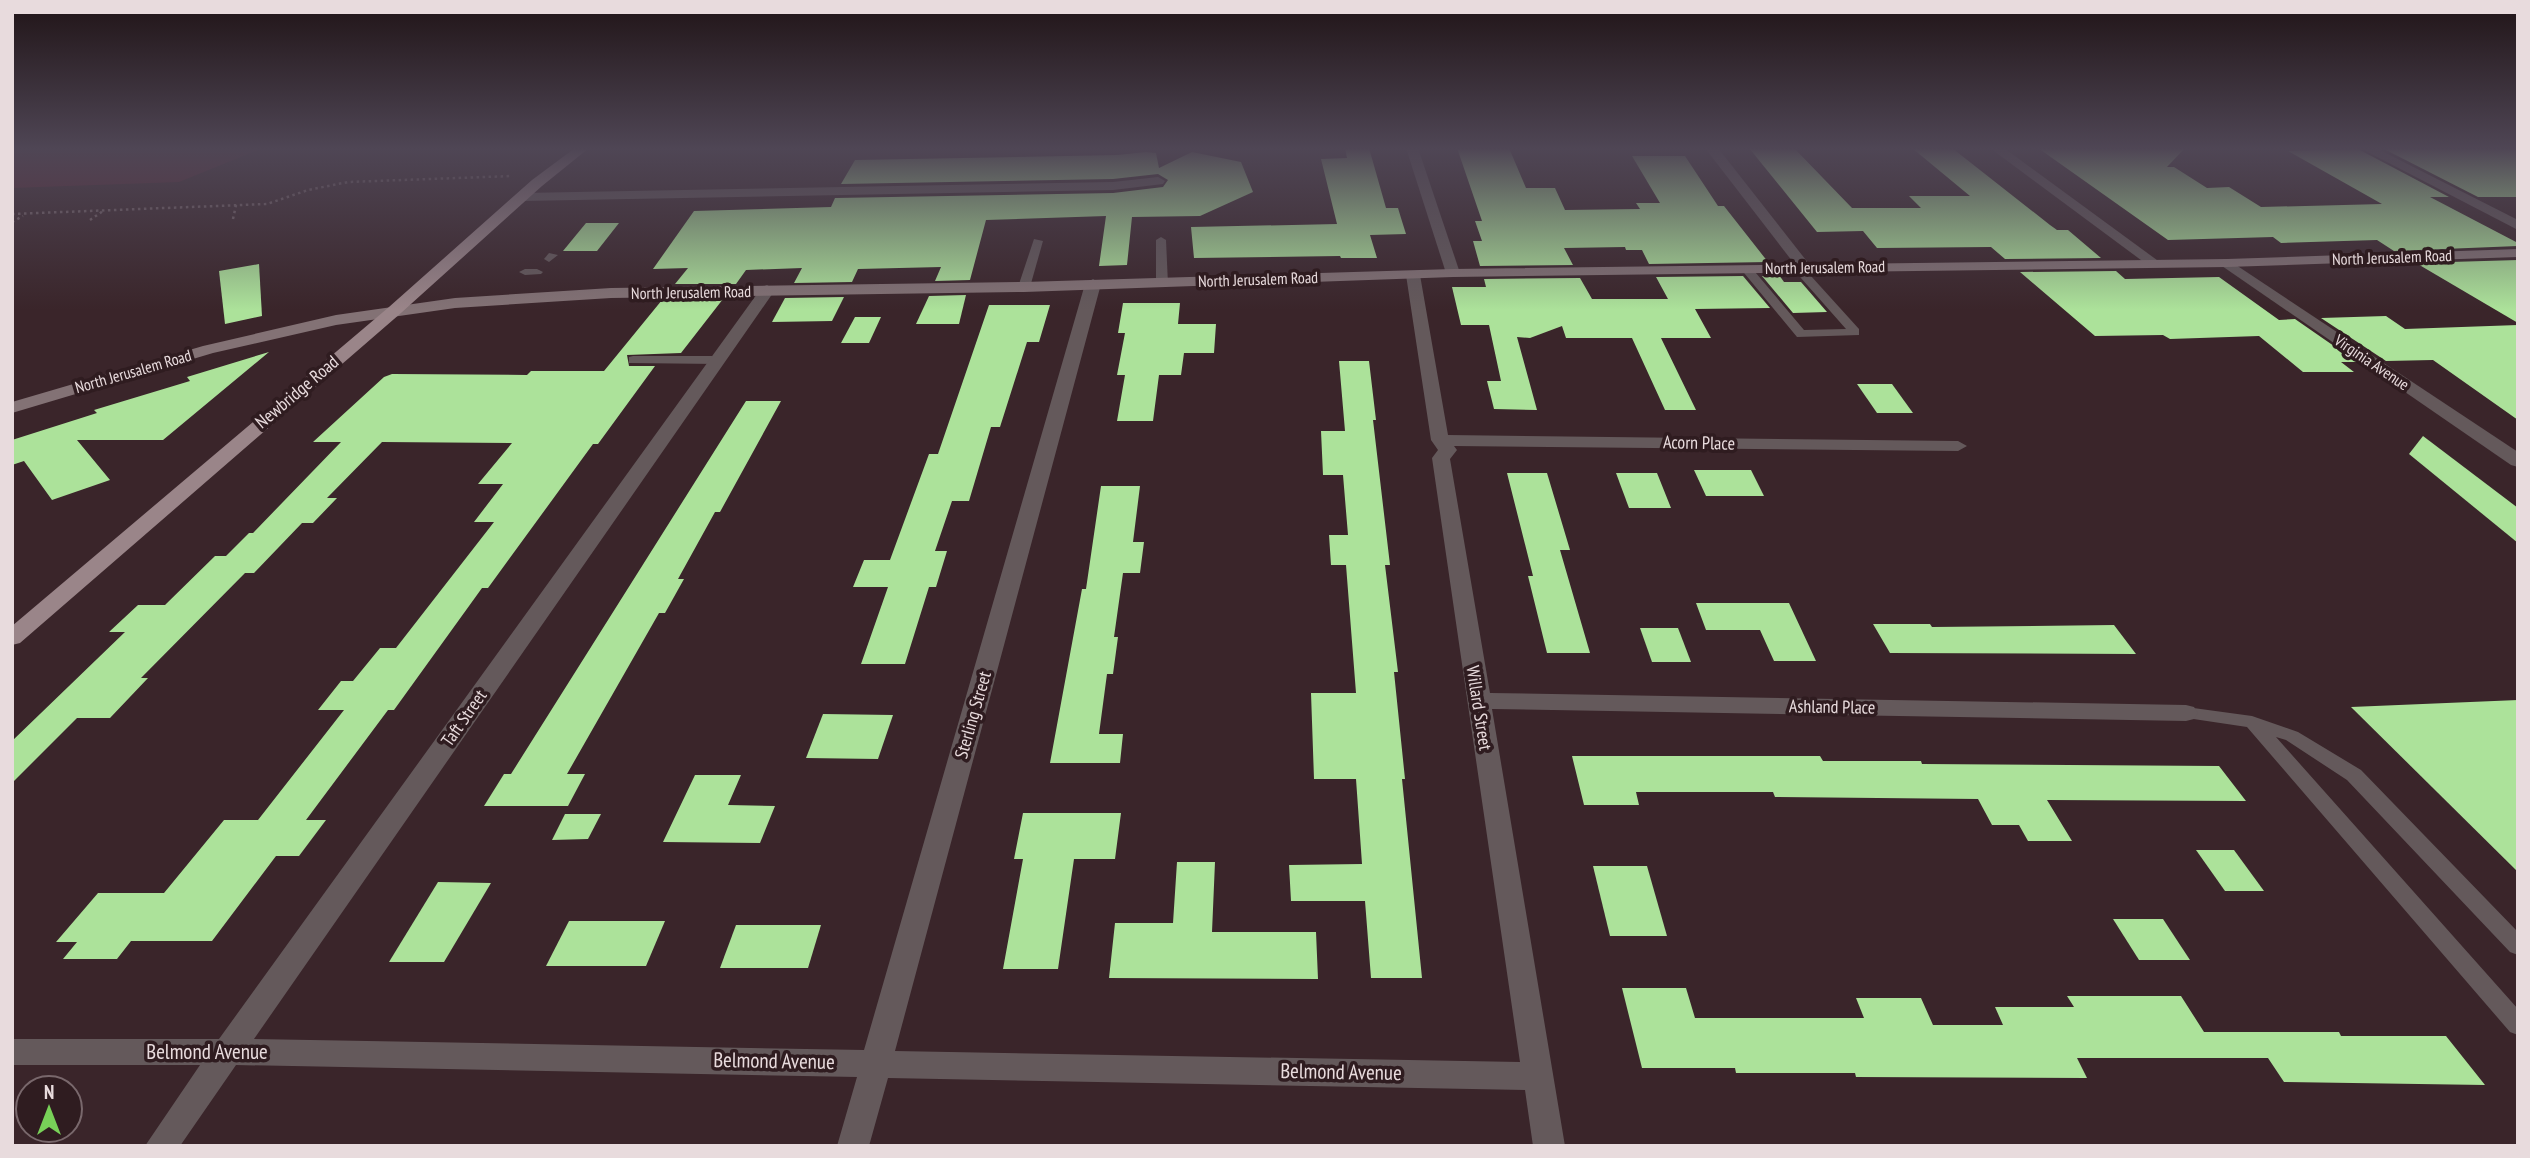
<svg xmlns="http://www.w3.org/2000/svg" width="2530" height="1158" font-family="'PT Sans Narrow',sans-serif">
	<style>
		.green { fill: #5a2533 }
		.building { fill: #ace29a }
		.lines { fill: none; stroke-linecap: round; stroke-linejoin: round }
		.path { stroke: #7d6b6f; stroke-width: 2.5; stroke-dasharray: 2.5 3.5; stroke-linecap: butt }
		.lane { fill: #64595b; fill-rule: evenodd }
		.street { fill: #64595b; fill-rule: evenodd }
		.secondary { fill: #837275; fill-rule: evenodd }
		.primary { fill: #9a8589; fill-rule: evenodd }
		.labels { text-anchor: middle; stroke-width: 7; stroke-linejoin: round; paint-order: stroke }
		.far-street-label { font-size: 16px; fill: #e8dbdd; stroke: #2f1c20 }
		.street-label { font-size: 18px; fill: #e8dbdd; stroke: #2f1c20 }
		.near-street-label { font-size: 21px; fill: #e8dbdd; stroke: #2f1c20 }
	</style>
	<rect width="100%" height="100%" fill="#3a252a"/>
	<!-- green -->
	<polygon class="green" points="12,148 263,148 179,182 12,188"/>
	<!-- building -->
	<g class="building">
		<polygon points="1345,148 1369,148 1386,208 1398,208 1401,218 1406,234 1370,235 1377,258 1341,258 1340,256 1194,258 1191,227 1337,224 1321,159 1347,158"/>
		<polygon points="1457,148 1509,148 1526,188 1555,188 1565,210 1640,209 1636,203 1660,203 1632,156 1685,156 1718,206 1724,206 1768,262 1649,264 1642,250 1626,250 1625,247 1564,248 1573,265 1480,266 1473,241 1482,241 1475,221 1482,221"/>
		<polygon points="1749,148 1794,148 1852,208 1921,208 1909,196 1970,196 1912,148 1952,148 2050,225 2057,230 2068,230 2101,258 2005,259 1991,247 1877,248 1863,231 1817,232"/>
		<polygon points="2038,148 2185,148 2167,167 2174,167 2207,188 2229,187 2261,207 2382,204 2288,151 2358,149 2449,197 2430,197 2518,243 2518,246 2394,251 2377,240 2281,243 2273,237 2168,240"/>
		<polygon points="2518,148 2518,197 2478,197 2384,149"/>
		<polygon points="1146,152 1156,153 1159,168 1192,152 1241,162 1253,192 1200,216 1132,217 1127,265 1099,266 1106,216 986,220 970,280 935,281 941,267 858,269 852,282 794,283 802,268 746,270 736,284 675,284 688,268 653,269 694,211 831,207 835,198 1113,193 1163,187 1168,180 1158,174 1113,179 841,184 855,160 1117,155"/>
		<polygon points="586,223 619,223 597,251 563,251"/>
		<polygon points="2518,260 2518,323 2416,263"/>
		<polygon points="259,264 262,316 225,324 219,271"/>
		<polygon points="2116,271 2125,279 2219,277 2279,320 2295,319 2357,362 2341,362 2354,372 2303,372 2259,336 2170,339 2163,335 2095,336 2020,272"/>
		<polygon points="1779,275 1784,282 1801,282 1827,312 1793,313 1762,276"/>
		<polygon points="1743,276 1770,308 1695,309 1711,338 1661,338 1696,410 1665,410 1632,338 1566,338 1562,326 1530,338 1517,337 1537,410 1494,409 1487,381 1501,381 1489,325 1461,325 1452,287 1486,287 1484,279 1580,278 1592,299 1668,299 1656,277"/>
		<polygon points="966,295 959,324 916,324 929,296"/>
		<polygon points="844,297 832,321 772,322 785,298"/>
		<polygon points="723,299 681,353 627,355 629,366 655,366 598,444 593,444 488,588 482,588 394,710 388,710 306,820 326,820 299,856 276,856 212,941 131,941 117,959 63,959 77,942 56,942 98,893 164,893 224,820 258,820 344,710 318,710 341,681 353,681 380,648 396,648 494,522 474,522 503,484 478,484 512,443 382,442 327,498 337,498 313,523 302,523 254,573 245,573 141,678 148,678 110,718 77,718 12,783 12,741 125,632 109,632 138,605 165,605 215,556 226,556 249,533 253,533 341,442 313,442 384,377 392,374 527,375 531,371 604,371 662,300"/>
		<polygon points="1123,303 1180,303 1178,324 1216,324 1214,353 1184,353 1181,375 1159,375 1153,421 1117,421 1125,375 1117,375 1125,333 1118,333"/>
		<polygon points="989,305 1050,305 1039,342 1027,342 1000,427 991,427 969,501 952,501 935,551 947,551 936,587 929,587 905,664 861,664 888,587 853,587 864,560 890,560 929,454 938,454"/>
		<polygon points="2386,316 2405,329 2518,325 2518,420 2433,360 2386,361 2321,318"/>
		<polygon points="855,317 881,317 869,343 841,343"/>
		<polygon points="269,352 163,440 77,440 110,480 52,500 24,461 12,465 12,440 97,413 94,410 190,381 187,377"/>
		<polygon points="1339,361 1369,361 1376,420 1373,420 1390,565 1385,565 1398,672 1394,672 1405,779 1402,779 1422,978 1371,978 1365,901 1291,901 1289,865 1362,864 1356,779 1314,779 1311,693 1356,693 1346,565 1331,565 1329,535 1348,535 1343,475 1323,475 1321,431 1345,431"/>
		<polygon points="1857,384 1892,384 1913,413 1877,413"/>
		<polygon points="746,401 781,401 720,512 715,512 678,579 684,579 665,613 659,613 567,774 585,774 568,806 484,806 504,774 511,774"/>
		<polygon points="2423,436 2518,508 2518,543 2409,454"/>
		<polygon points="1694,470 1751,470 1764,496 1706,496"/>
		<polygon points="1507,473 1547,473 1570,550 1560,550 1590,653 1547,653 1528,576 1533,576"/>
		<polygon points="1616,473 1657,473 1671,508 1629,508"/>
		<polygon points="1101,486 1140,486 1133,542 1144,542 1140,573 1123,573 1114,637 1118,637 1113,674 1107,674 1099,734 1123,734 1120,763 1050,763 1082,589 1086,589"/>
		<polygon points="1696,603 1789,603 1816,661 1774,661 1760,630 1706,630"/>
		<polygon points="1873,624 1930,624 1932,627 2114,625 2136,654 1890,653"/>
		<polygon points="1640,628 1678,628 1691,662 1652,662"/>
		<polygon points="2518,700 2518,872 2351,707"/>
		<polygon points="823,714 893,715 878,759 806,758"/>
		<polygon points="1572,756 1820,756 1823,761 1921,761 1922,764 2219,766 2246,801 2047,800 2072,841 2028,841 2019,825 1992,825 1978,799 1775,797 1773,792 1636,792 1639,805 1584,805"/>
		<polygon points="695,775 741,775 728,805 775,806 760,843 663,842"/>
		<polygon points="1023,813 1121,813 1115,859 1074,859 1058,969 1003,969 1023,859 1014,859"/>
		<polygon points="565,814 601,814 588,839 552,840"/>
		<polygon points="2196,850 2234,850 2264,891 2225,891"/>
		<polygon points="1177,862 1215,862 1212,932 1316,932 1318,979 1109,978 1115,923 1173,923"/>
		<polygon points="1593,866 1647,866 1667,936 1610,936"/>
		<polygon points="438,882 491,883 444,962 389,962"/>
		<polygon points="2113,919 2163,919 2190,960 2139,960"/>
		<polygon points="569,921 665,921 646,966 546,966"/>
		<polygon points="736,925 821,925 808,968 720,968"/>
		<polygon points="1622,988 1686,988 1695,1018 1864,1018 1856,998 1921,998 1933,1025 2003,1025 1995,1007 2074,1007 2067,996 2181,996 2204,1032 2339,1032 2341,1036 2446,1036 2485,1085 2284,1082 2268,1058 2077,1058 2087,1078 1856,1077 1855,1073 1736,1073 1735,1068 1642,1068"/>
	</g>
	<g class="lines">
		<!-- path -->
		<g class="path">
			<polyline points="12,214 267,204 308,190 348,182 512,176"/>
			<polyline points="233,219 236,205"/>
			<polyline points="90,220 103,211"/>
			<polyline points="12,222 23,216"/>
		</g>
		<!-- lane -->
		<g class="lane">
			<polygon points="1161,237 1166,240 1168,284 1162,287 1156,284 1156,240"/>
			<polygon points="1034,239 1043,241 1030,287 1024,290 1018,287"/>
			<polygon points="549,253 558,255 549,262 544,259"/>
			<polygon points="1797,264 1801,265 1859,329 1859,335 1797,337 1740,268 1750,266 1804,330 1846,329 1793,269 1793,265"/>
			<polygon points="537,269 543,272 541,274 525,275 519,272 525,269"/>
			<polygon points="633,356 718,356 724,360 718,364 629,363 629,357"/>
			<polygon points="2186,707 2252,716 2298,732 2361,770 2518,932 2518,955 2510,952 2347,780 2286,740 2276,737 2518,1009 2518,1035 2510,1032 2247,727 2180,717 2177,713 2180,709"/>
		</g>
		<!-- street -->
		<g class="street">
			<polygon points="1406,148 1418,148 1460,273 1458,276 1453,277 1446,273"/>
			<polygon points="1705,148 1718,148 1809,264 1811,267 1809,270 1799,270"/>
			<polygon points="1990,148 2004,148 2161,263 2159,266 2149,266"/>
			<polygon points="2360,148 2376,148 2518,220 2518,230"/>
			<polygon points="1158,177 1165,181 1163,184 1113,190 522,201 515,197 522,193 1113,182"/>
			<polygon points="2227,259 2518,452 2518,467 2511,465 2222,266 2220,263 2222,260"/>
			<polygon points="1413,271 1420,275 1448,435 1958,441 1967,446 1958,451 1454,446 1457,450 1450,459 1490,693 2186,705 2194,707 2198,713 2194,719 2186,721 1492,709 1565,1146 1533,1146 1525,1090 888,1078 869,1146 837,1146 857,1077 236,1065 180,1146 145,1146 200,1065 12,1065 12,1039 219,1039 762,287 767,285 775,290 254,1039 864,1050 1085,284 1093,279 1101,284 895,1051 1520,1062 1432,458 1438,450 1431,440 1406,275"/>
		</g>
		<!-- secondary -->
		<polygon class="secondary" points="2518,249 2518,257 2227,267 1453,277 1024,292 611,298 455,308 336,325 213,353 12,413 12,402 203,346 336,315 455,298 611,288 1024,282 1453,269 2227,259"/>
		<!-- primary -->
		<polygon class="primary" points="575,148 589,148 542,186 401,313 20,643 12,645 12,626 389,307 532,180"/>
	</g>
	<!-- sky -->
	<linearGradient id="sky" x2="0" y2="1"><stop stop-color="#201417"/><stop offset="0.48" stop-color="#4f4655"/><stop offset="1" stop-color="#4f4655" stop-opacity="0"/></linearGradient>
	<rect width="2530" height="310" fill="url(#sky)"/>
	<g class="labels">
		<!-- far-street labels -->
		<g class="far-street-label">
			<text transform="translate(2392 257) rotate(-2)" y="6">North Jerusalem Road</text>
			<text transform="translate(1825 267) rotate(-1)" y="6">North Jerusalem Road</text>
			<text transform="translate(1258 279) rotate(-2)" y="6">North Jerusalem Road</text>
			<text transform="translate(691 292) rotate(-1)" y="6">North Jerusalem Road</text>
			<text transform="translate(2372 362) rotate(34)" y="6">Virginia Avenue</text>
			<text transform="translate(133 371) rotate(-16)" y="6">North Jerusalem Road</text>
		</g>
		<!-- street labels -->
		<g class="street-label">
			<text transform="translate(297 392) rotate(-40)" y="6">Newbridge Road</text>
			<text transform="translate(1699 443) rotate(1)" y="6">Acorn Place</text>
			<text transform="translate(1832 707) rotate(1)" y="6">Ashland Place</text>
			<text transform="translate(1479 708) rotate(81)" y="6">Willard Street</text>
			<text transform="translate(973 715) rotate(-74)" y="6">Sterling Street</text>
			<text transform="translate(464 718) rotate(-55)" y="6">Taft Street</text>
		</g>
		<!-- near-street labels -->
		<g class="near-street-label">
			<text x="207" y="1059">Belmond Avenue</text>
			<text transform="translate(774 1061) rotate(1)" y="7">Belmond Avenue</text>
			<text transform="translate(1341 1072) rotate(1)" y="7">Belmond Avenue</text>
		</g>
	</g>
	<!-- border -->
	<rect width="2530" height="1158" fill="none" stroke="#e8dbdd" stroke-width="28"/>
	<!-- north arrow -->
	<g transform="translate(49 1109)"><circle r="33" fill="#2f1c20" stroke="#79686c" stroke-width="2"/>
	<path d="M0-5L12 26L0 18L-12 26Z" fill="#78d158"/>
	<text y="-10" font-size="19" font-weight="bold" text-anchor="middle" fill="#e8dbdd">N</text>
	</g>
</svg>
